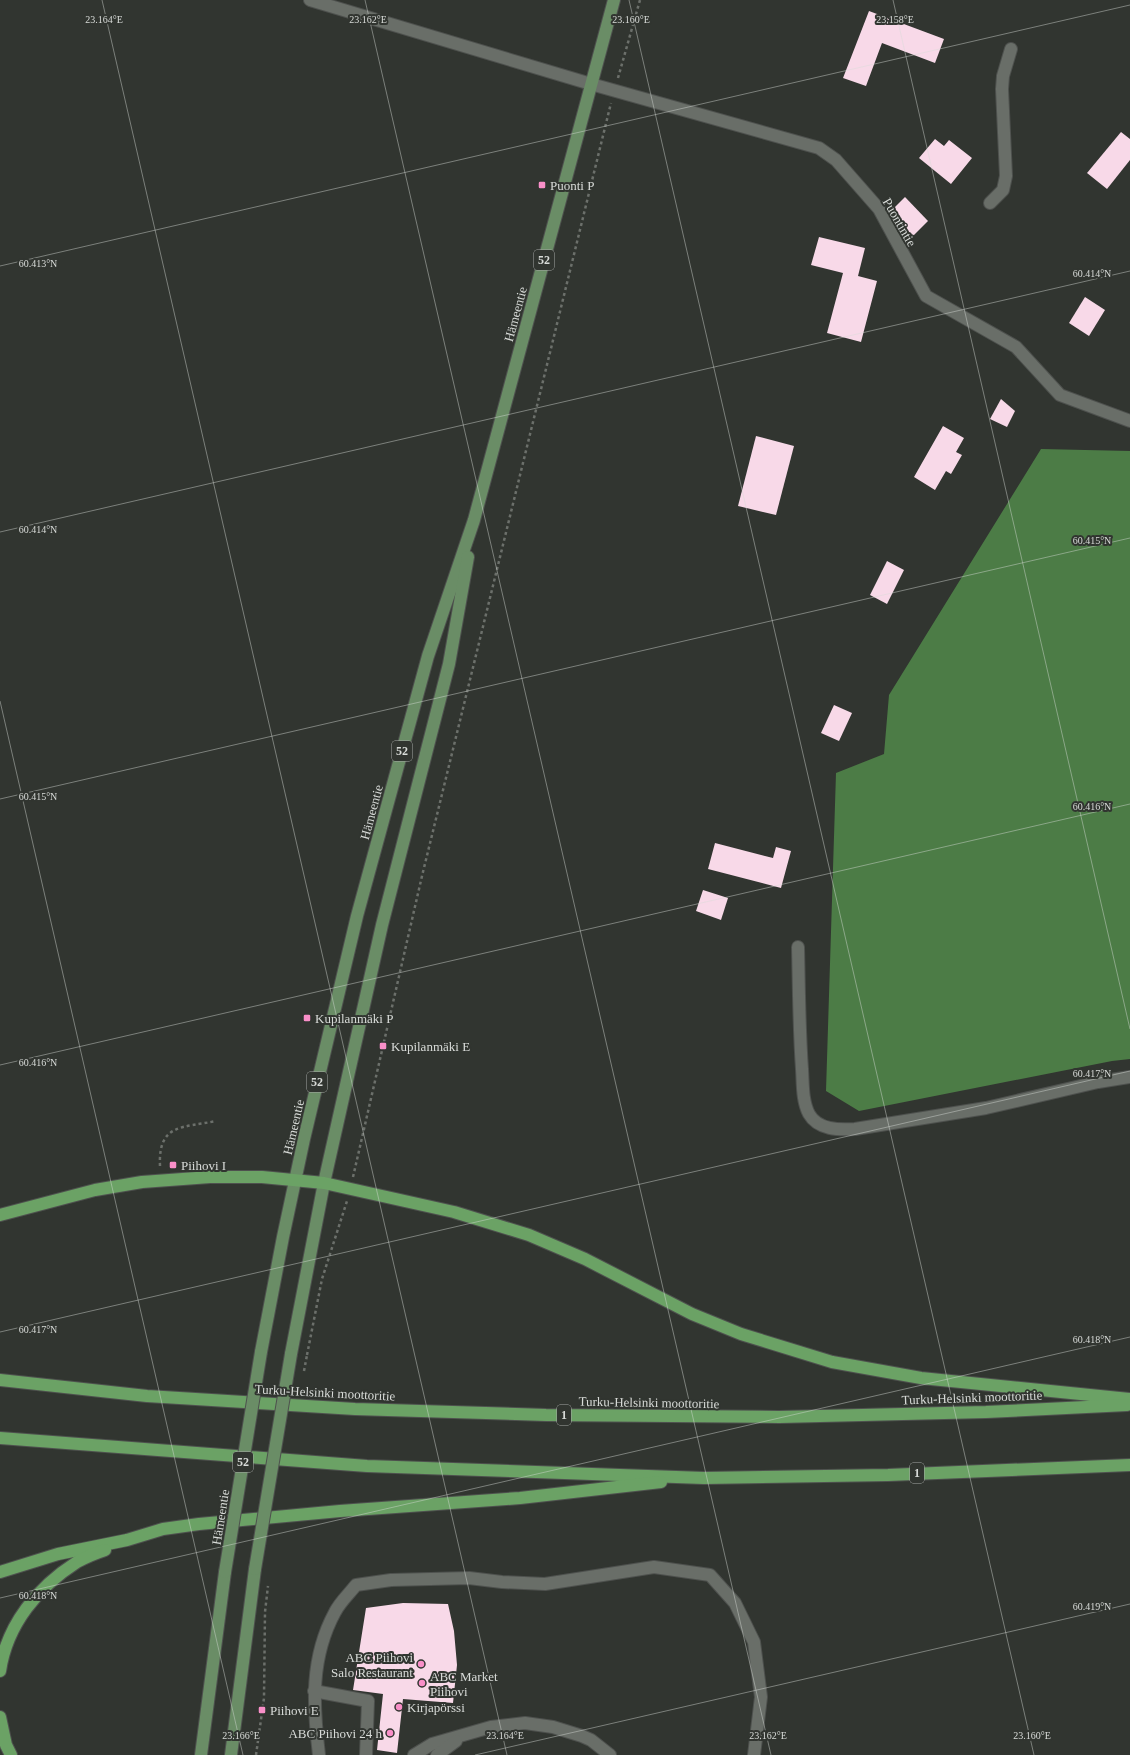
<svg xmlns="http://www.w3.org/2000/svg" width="1130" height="1755" font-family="'Times New Roman',serif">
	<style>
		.forest { fill: #4c7c46 }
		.building { fill: #f8d9e8 }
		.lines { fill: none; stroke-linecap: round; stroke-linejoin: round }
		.minor-casing { stroke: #4e514e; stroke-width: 14 }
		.major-casing { stroke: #4e514e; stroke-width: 14 }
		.highway-casing { stroke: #4e514e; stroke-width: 14 }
		.path { stroke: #6c706b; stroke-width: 2.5; stroke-dasharray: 3 3; stroke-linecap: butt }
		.minor { stroke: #696e68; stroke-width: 12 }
		.major { stroke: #6a8d66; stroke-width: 12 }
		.highway { stroke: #6ba265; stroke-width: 12 }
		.major-bridge-casing { stroke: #4e514e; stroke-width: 14; stroke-linecap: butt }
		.path-bridge { stroke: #6c706b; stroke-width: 2.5; stroke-dasharray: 3 3; stroke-linecap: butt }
		.major-bridge { stroke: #6a8d66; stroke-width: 12 }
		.ticks { fill: none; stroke: #d8dbd8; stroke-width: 1; stroke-opacity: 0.45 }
		.poi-dot { fill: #f98fc8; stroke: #313530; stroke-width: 1.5 }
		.labels { text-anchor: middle; stroke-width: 4; stroke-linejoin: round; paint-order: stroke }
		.shield { fill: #313530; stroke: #a6a9a6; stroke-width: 1 }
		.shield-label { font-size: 12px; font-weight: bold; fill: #d8dbd8 }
		.poi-label { font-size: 13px; fill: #d8dbd8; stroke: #313530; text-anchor: start }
		.street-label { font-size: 13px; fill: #d8dbd8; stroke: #313530 }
		.ticks-label { font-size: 10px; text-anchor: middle; fill: #d8dbd8; stroke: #313530; stroke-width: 4; stroke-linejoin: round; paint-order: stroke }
	</style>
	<rect width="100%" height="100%" fill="#313530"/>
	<!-- forest -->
	<polygon class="forest" points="1041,449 1130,451 1130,1059 1112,1061 859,1111 826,1091 836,773 884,754 889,695"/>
	<!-- building -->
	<g class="building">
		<polygon points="869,11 944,39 935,63 882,43 866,86 843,78"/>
		<polygon points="1121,132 1130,139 1130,160 1107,189 1087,173"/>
		<polygon points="935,139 944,146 949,140 972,158 951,184 919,158"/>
		<polygon points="905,197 928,221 913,236 890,212"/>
		<polygon points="819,237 865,248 858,276 877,281 861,342 827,333 843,273 811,265"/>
		<polygon points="1085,297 1105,310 1089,336 1069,323"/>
		<polygon points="1001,399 1015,411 1007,427 990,419"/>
		<polygon points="943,426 964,438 956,452 962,455 951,474 946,471 935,490 914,477"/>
		<polygon points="756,436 794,446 776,515 738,506"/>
		<polygon points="887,561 904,570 887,604 870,595"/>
		<polygon points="834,705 852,713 839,741 821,733"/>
		<polygon points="715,843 773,858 776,847 791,851 781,888 708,869"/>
		<polygon points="703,890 728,898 721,920 696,911"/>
		<polygon points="403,1603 448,1604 454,1631 457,1665 453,1703 403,1699 397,1753 377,1750 383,1694 353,1690 366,1608"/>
	</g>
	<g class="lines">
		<!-- minor casing -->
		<g class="minor-casing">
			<g id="minor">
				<polyline points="310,0 591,84 819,148 836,160 879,209 926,296 1016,347 1060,395 1130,421"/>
				<polyline points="990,203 1003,190 1006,176 1002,89 1003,76 1011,49"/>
				<path d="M 798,947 C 799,988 799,1028 802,1069 C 803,1083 802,1101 809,1114 C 818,1130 839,1130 855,1129 L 986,1108 L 1098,1082 L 1130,1077"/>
				<polyline points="314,1691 368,1701 366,1755"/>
				<path d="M 319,1755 C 313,1705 310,1658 335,1612 C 340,1602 349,1594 356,1585 L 391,1580 L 469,1578 L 502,1582 L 545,1584 L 654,1567 L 710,1575 L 735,1603 L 754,1642 L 761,1697 L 754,1755"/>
				<polyline points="414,1755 432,1744 491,1727 525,1723 553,1727 582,1736 591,1740 610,1755"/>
				<polyline points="437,1755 456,1741"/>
			</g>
		</g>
		<!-- major casing -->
		<g class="major-casing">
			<g id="major">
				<polyline points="261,1352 283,1237 304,1139 357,916 428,656 474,520 614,0"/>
				<polyline points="291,1354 324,1183 382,925 449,664 468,557"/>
				<polyline points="201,1755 225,1572"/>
				<polyline points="231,1755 255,1569"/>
			</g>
		</g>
		<!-- highway casing -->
		<g class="highway-casing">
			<g id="highway">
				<polyline points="0,1215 95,1190 142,1182 210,1177 262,1177 324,1183 454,1212 529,1235 585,1259 692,1314 741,1334 832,1362 921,1378 1130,1399"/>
				<polyline points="0,1380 147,1396 355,1409 546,1415 779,1417 986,1412 1127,1405"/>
				<polyline points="0,1438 367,1466 704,1478 888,1475 1130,1465"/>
				<polyline points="0,1572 58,1554 127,1540 163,1529 199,1524 340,1511 520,1498 661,1482"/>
				<path d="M 0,1671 C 7,1624 38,1587 77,1562 C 86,1557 96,1553 105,1550"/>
				<polyline points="0,1717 6,1745 11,1755"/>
			</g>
		</g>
		<!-- path -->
		<g class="path">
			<polyline points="618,78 640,0"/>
			<path d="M 160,1166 C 158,1123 183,1128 216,1121"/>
			<polyline points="353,1177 422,876 611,103"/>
			<polyline points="307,1355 322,1279 347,1201"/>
			<polyline points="256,1755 264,1698 265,1612 268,1586"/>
		</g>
		<!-- minor -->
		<use href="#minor" class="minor"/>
		<!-- major -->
		<use href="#major" class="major"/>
		<!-- highway -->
		<use href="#highway" class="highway"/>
		<!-- major-bridge casing -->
		<g class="major-bridge-casing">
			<g id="major-bridge">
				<polyline points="255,1569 291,1354"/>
				<polyline points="225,1572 261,1352"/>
			</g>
		</g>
		<!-- path-bridge -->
		<polyline class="path-bridge" points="304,1371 307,1355"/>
		<!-- major-bridge -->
		<use href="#major-bridge" class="major-bridge"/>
	</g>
	<!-- ticks -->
	<path class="ticks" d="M 102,0 L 507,1755M 365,0 L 771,1755M 629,0 L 1034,1755M 893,0 L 1130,1029M 0,266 L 1130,5M 0,532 L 1130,271M 0,701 L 243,1755M 0,799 L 1130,538M 0,1065 L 1130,804M 0,1332 L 1130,1071M 0,1598 L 1130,1337M 475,1755 L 1130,1604"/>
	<!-- markers -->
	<g class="poi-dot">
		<rect x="538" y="181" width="8" height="8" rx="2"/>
		<rect x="303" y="1014" width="8" height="8" rx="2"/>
		<rect x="379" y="1042" width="8" height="8" rx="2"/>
		<rect x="169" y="1161" width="8" height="8" rx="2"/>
		<circle cx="421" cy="1664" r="4"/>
		<circle cx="422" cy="1683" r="4"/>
		<circle cx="399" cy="1707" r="4"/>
		<rect x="258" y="1706" width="8" height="8" rx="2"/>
		<circle cx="390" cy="1733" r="4"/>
	</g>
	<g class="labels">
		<!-- shield labels -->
		<g class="shield">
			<rect x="534" y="250" width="20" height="20" rx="3"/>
			<rect x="392" y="741" width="20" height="20" rx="3"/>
			<rect x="307" y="1072" width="20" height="20" rx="3"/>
			<rect x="557" y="1405" width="14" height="20" rx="3"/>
			<rect x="233" y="1452" width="20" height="20" rx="3"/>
			<rect x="910" y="1463" width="14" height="20" rx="3"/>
		</g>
		<g class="shield-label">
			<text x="544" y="264">52</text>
			<text x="402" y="755">52</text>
			<text x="317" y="1086">52</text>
			<text x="564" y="1419">1</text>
			<text x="243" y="1466">52</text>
			<text x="917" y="1477">1</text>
		</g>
		<!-- poi labels -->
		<g class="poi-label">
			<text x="550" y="190">Puonti P</text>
			<text x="315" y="1023">Kupilanmäki P</text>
			<text x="391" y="1051">Kupilanmäki E</text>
			<text x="181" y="1170">Piihovi I</text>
			<text x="413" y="1662" text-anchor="end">ABC Piihovi<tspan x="413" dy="15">Salo Restaurant</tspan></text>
			<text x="430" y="1681">ABC Market<tspan x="430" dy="15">Piihovi</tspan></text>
			<text x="407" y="1712">Kirjapörssi</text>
			<text x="270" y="1715">Piihovi E</text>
			<text x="382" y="1738" text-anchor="end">ABC Piihovi 24 h</text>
		</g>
		<!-- street labels -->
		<g class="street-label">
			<text transform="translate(900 222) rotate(60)" y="5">Puontintie</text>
			<text transform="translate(515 314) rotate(-75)" y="5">Hämeentie</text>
			<text transform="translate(371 812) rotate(-75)" y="5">Hämeentie</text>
			<text transform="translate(293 1127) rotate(-77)" y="5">Hämeentie</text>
			<text transform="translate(325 1392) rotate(3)" y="5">Turku-Helsinki moottoritie</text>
			<text transform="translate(972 1397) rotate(-2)" y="5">Turku-Helsinki moottoritie</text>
			<text transform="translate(649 1402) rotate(1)" y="5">Turku-Helsinki moottoritie</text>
			<text transform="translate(220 1517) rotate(-81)" y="5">Hämeentie</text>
		</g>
	</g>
	<g class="ticks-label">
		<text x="104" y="23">23.164°E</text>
		<text x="368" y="23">23.162°E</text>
		<text x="631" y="23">23.160°E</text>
		<text x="895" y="23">23.158°E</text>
		<text x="38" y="267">60.413°N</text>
		<text x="1092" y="277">60.414°N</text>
		<text x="38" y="533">60.414°N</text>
		<text x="1092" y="544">60.415°N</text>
		<text x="38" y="800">60.415°N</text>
		<text x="1092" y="810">60.416°N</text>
		<text x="38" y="1066">60.416°N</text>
		<text x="1092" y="1077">60.417°N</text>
		<text x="38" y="1333">60.417°N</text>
		<text x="1092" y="1343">60.418°N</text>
		<text x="38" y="1599">60.418°N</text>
		<text x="1092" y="1610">60.419°N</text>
		<text x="241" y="1739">23.166°E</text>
		<text x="505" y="1739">23.164°E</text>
		<text x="768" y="1739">23.162°E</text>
		<text x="1032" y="1739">23.160°E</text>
	</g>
</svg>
